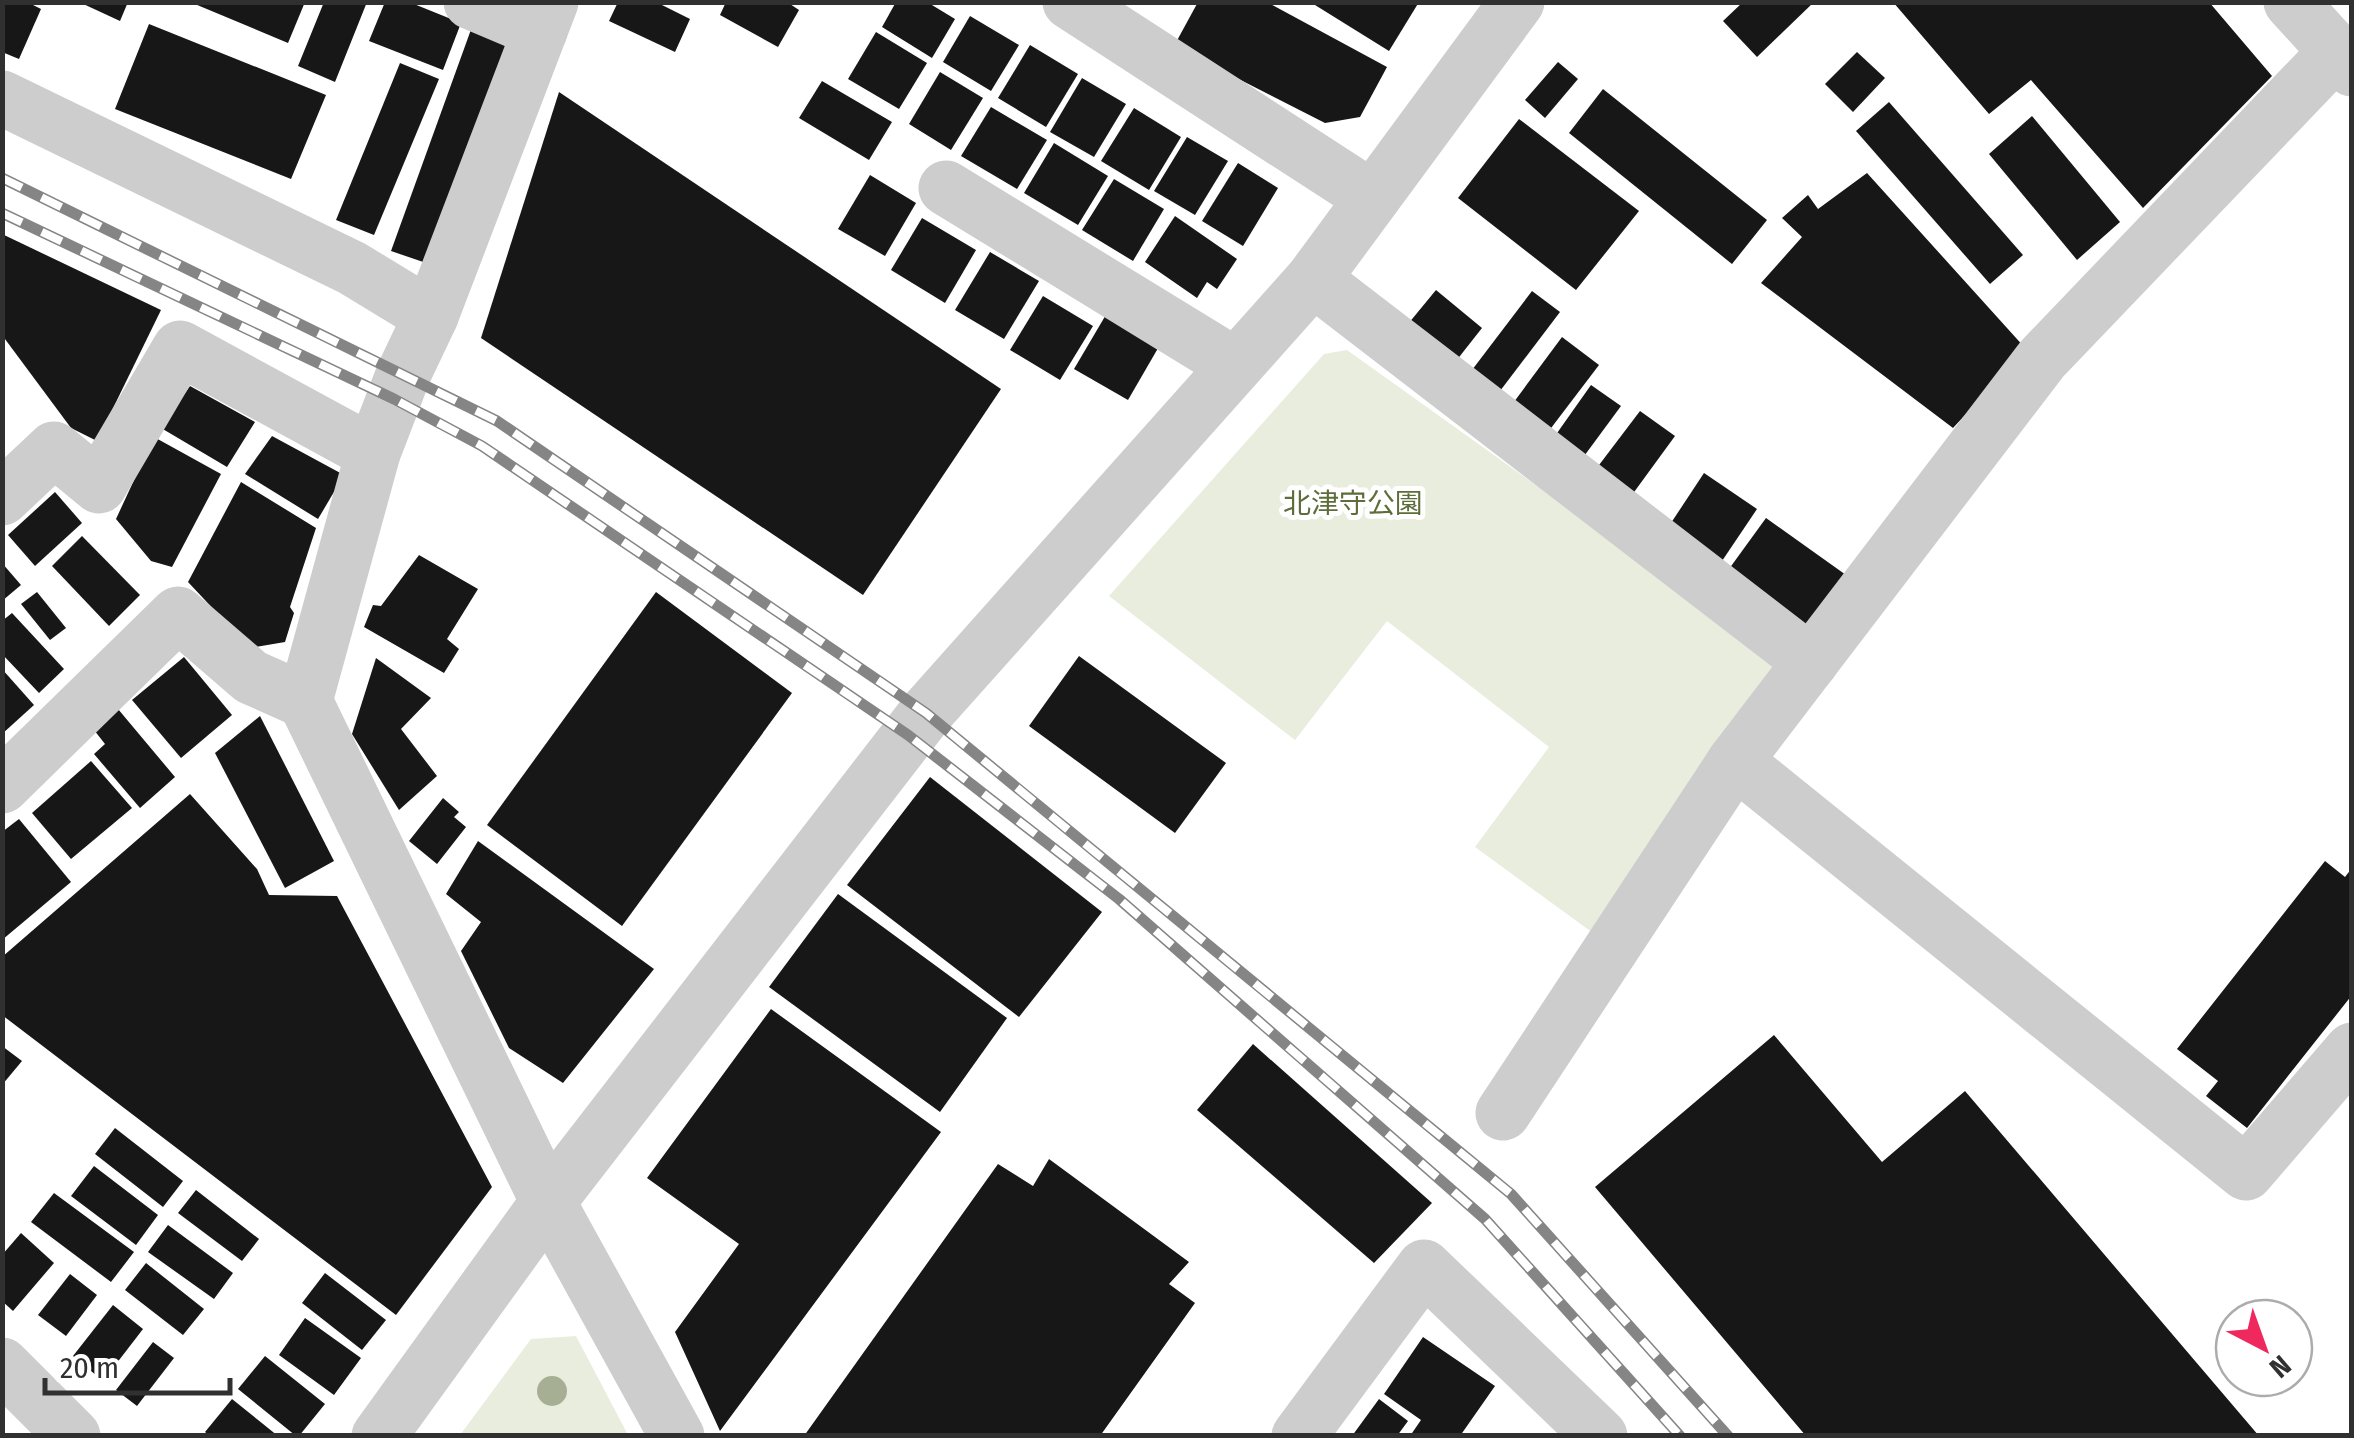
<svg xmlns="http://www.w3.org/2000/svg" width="2354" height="1438" font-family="'Fira Sans Condensed','Noto Sans JP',sans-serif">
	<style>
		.green { fill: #e9eddd }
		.building { fill: #171717 }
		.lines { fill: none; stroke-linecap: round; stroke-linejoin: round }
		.minor { stroke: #cdcdcd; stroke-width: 55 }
		.rail-casing { stroke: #858585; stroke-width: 11 }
		.rail { stroke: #fff; stroke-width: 8; stroke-dasharray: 22; stroke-linecap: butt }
		.tree { fill: #a6af93 }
		.labels { text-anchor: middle; stroke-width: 10; stroke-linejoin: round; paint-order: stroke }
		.park-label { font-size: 28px; fill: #5d6e3a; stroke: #fff }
	</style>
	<rect width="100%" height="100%" fill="#fff"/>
	<!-- green -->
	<g class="green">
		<polygon points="1347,350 1783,662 1593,933 1475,847 1549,747 1387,621 1295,740 1109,596 1324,354"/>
		<polygon points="576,1336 628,1435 460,1435 531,1339"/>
	</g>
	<!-- building -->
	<g class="building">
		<polygon points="2,2 27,2 41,9 19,59 2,52"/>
		<polygon points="79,2 128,2 120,21"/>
		<polygon points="190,2 305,2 288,43"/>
		<polygon points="324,2 367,2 335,82 298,66"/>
		<polygon points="385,2 409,2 461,23 443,70 369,41"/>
		<polygon points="618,2 656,2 690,19 675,52 609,21"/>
		<polygon points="726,2 787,2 799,10 778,47 720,15"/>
		<polygon points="896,2 927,2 955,19 932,58 882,27"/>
		<polygon points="1198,2 1267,2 1387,67 1360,117 1325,123 1174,46"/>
		<polygon points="1316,2 1419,2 1389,51 1315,5"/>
		<polygon points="1743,2 1814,2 1757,57 1723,21"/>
		<polygon points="1893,2 2209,2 2272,76 2143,208 2031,80 1989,114"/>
		<polygon points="970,16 1019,45 991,91 943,62"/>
		<polygon points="149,24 326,95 291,179 115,109"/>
		<polygon points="473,24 515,39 432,265 391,251"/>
		<polygon points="876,32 927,63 899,109 848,79"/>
		<polygon points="1030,45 1078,74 1046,127 998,98"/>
		<polygon points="1857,52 1885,78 1853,112 1825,84"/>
		<polygon points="1558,62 1578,79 1545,118 1525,100"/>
		<polygon points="400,63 439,79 374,235 336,220"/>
		<polygon points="940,72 983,98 951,150 909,124"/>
		<polygon points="1082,78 1126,104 1094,157 1050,132"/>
		<polygon points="822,81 892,122 869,160 799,118"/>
		<polygon points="1603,89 1767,220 1732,264 1569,133"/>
		<polygon points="559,92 1001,389 863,595 481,338"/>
		<polygon points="1889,102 2023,255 1990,284 1856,131"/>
		<polygon points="991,107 1047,140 1017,189 961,156"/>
		<polygon points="1134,108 1181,137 1149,190 1101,161"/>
		<polygon points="2032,116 2120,222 2077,260 1989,154"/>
		<polygon points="1519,119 1639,211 1576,290 1458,198"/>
		<polygon points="1187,137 1228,161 1195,215 1154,191"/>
		<polygon points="1054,143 1108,176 1078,225 1024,193"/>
		<polygon points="1238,163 1278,188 1243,246 1202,221"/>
		<polygon points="1867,173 2026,349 1953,428 1761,283 1802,237 1782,218 1808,195 1818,209"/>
		<polygon points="870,175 916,203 885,256 838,229"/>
		<polygon points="1114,179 1164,209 1133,261 1082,230"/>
		<polygon points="1175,216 1237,259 1217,289 1207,282 1197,298 1145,262"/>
		<polygon points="922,218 976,250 945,303 891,270"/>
		<polygon points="2,234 161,310 97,441 71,428 2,335"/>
		<polygon points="990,252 1039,281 1004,339 955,310"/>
		<polygon points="1436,290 1482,328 1456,361 1408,324"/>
		<polygon points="1532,291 1560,312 1500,391 1472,370"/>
		<polygon points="1043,296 1093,326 1060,380 1010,350"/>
		<polygon points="1107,313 1161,343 1128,400 1074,369"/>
		<polygon points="1562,337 1599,365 1545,436 1508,410"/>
		<polygon points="1591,385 1621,406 1579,463 1550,443"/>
		<polygon points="190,386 255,422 227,467 156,425 181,399"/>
		<polygon points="1640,411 1675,436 1629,499 1593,473"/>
		<polygon points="272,436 344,475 318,519 245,474"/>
		<polygon points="154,437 221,474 172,567 151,561 116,519"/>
		<polygon points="1704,473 1757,509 1722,561 1669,526"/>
		<polygon points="241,482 316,528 290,607 294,613 285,642 250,648 188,582"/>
		<polygon points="55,492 82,523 35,566 8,535"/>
		<polygon points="1766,518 1846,575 1801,637 1721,580"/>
		<polygon points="82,536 140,595 109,626 52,566"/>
		<polygon points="419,555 478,589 447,639 459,649 444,673 364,627 373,605 381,606"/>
		<polygon points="2,563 21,585 2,601"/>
		<polygon points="37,592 66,628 50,640 21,604"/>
		<polygon points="656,592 792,693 622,926 487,825"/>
		<polygon points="12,613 64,669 39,693 2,654 2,621"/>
		<polygon points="1079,656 1226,763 1175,833 1029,726"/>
		<polygon points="184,657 232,715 181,758 132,700"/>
		<polygon points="376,658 431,698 401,729 437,776 399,810 352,734"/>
		<polygon points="2,669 34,705 2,734"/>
		<polygon points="118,709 175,777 140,808 94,754 105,744 94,730"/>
		<polygon points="260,716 334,861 285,888 215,753"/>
		<polygon points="91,761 132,808 71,859 32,813"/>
		<polygon points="930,777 1102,912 1019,1017 847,885"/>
		<polygon points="190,794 257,869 269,895 337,896 492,1187 396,1315 2,1015 2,957"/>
		<polygon points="443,798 459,812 454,817 466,827 437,864 409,841"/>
		<polygon points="19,819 71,882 2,940 2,832"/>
		<polygon points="478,841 654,969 563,1083 509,1048 461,951 481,922 446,894"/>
		<polygon points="2325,861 2345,877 2352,868 2352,995 2247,1128 2206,1096 2218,1081 2177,1049"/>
		<polygon points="838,894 1007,1018 940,1112 769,987"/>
		<polygon points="771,1009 941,1132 720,1431 675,1332 739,1244 647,1178"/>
		<polygon points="1774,1035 1882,1162 1965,1091 2259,1436 1806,1436 1595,1187"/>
		<polygon points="1253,1044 1432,1203 1374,1263 1197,1110"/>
		<polygon points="2,1046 22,1061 2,1085"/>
		<polygon points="115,1128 183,1181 163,1207 95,1154"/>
		<polygon points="1049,1159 1189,1262 1169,1284 1195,1303 1100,1436 804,1436 998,1164 1033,1186"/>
		<polygon points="94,1166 158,1215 136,1245 71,1196"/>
		<polygon points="196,1190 259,1239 242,1261 178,1213"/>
		<polygon points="54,1193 134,1252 111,1282 31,1222"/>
		<polygon points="168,1225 233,1273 214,1299 148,1252"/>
		<polygon points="21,1233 54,1263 13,1311 2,1301 2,1255"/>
		<polygon points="146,1263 204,1309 183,1335 125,1290"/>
		<polygon points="325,1273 386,1320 362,1350 302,1303"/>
		<polygon points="70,1274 97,1295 66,1336 38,1315"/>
		<polygon points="113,1305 143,1329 103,1381 73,1356"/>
		<polygon points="305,1318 361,1358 334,1395 279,1355"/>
		<polygon points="1423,1337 1495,1386 1460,1436 1410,1436 1421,1420 1384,1394"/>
		<polygon points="153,1342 174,1358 137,1406 116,1390"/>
		<polygon points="265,1356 325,1404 299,1436 296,1436 238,1389"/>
		<polygon points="232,1399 278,1436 210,1436 205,1432"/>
		<polygon points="1379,1399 1408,1421 1397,1436 1352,1436"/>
	</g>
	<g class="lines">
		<!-- minor -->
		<g class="minor">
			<polyline points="471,2 540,31"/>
			<polyline points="551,2 431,316 403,375 373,453 305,701 548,1202 677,1436"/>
			<polyline points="1070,2 1371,197"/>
			<polyline points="2291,2 2352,69"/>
			<polyline points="2,98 352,268 431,316"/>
			<polyline points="946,188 1235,365"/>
			<polyline points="1313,279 1811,662"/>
			<polyline points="2,498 54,449 99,486 180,348 373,453"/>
			<polyline points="1735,761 2246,1173 2352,1050"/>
			<polyline points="2,786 178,614 251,677 305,701"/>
			<polyline points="1503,1113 1735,761 2042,359 2336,52"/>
			<polyline points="2,1365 73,1436"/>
			<polyline points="379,1436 548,1202 926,713 1313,279 1517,2"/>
			<polyline points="1299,1436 1424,1267 1600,1436"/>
		</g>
		<!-- rail casing -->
		<g class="rail-casing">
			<g id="rail">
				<polyline points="2,178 497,421 926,713 1511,1194 1728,1436"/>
				<polyline points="2,213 394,399 482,446 908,735 1119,899 1485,1219 1680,1436"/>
			</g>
		</g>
		<!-- rail -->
		<use href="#rail" class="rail"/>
	</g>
	<!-- trees -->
	<circle class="tree" cx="552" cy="1391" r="15"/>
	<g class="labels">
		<!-- park labels -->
		<g class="park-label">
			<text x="1353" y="513">北津守公園</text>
		</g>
	</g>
	<!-- border -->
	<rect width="2354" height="1438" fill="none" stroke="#303030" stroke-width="10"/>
	<!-- north arrow -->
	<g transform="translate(2264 1348) rotate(139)"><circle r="48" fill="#ffffff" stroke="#acacac" stroke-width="2.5"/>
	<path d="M0-8L18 38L0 25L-18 38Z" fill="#ef295e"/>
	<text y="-15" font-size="28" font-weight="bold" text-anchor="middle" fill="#303030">N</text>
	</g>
	<!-- scale -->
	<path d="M45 1378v15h185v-15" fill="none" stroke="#303030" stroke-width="5"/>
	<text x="60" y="1378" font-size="30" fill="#303030" stroke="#ffffff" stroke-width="8" paint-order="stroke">20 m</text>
</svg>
